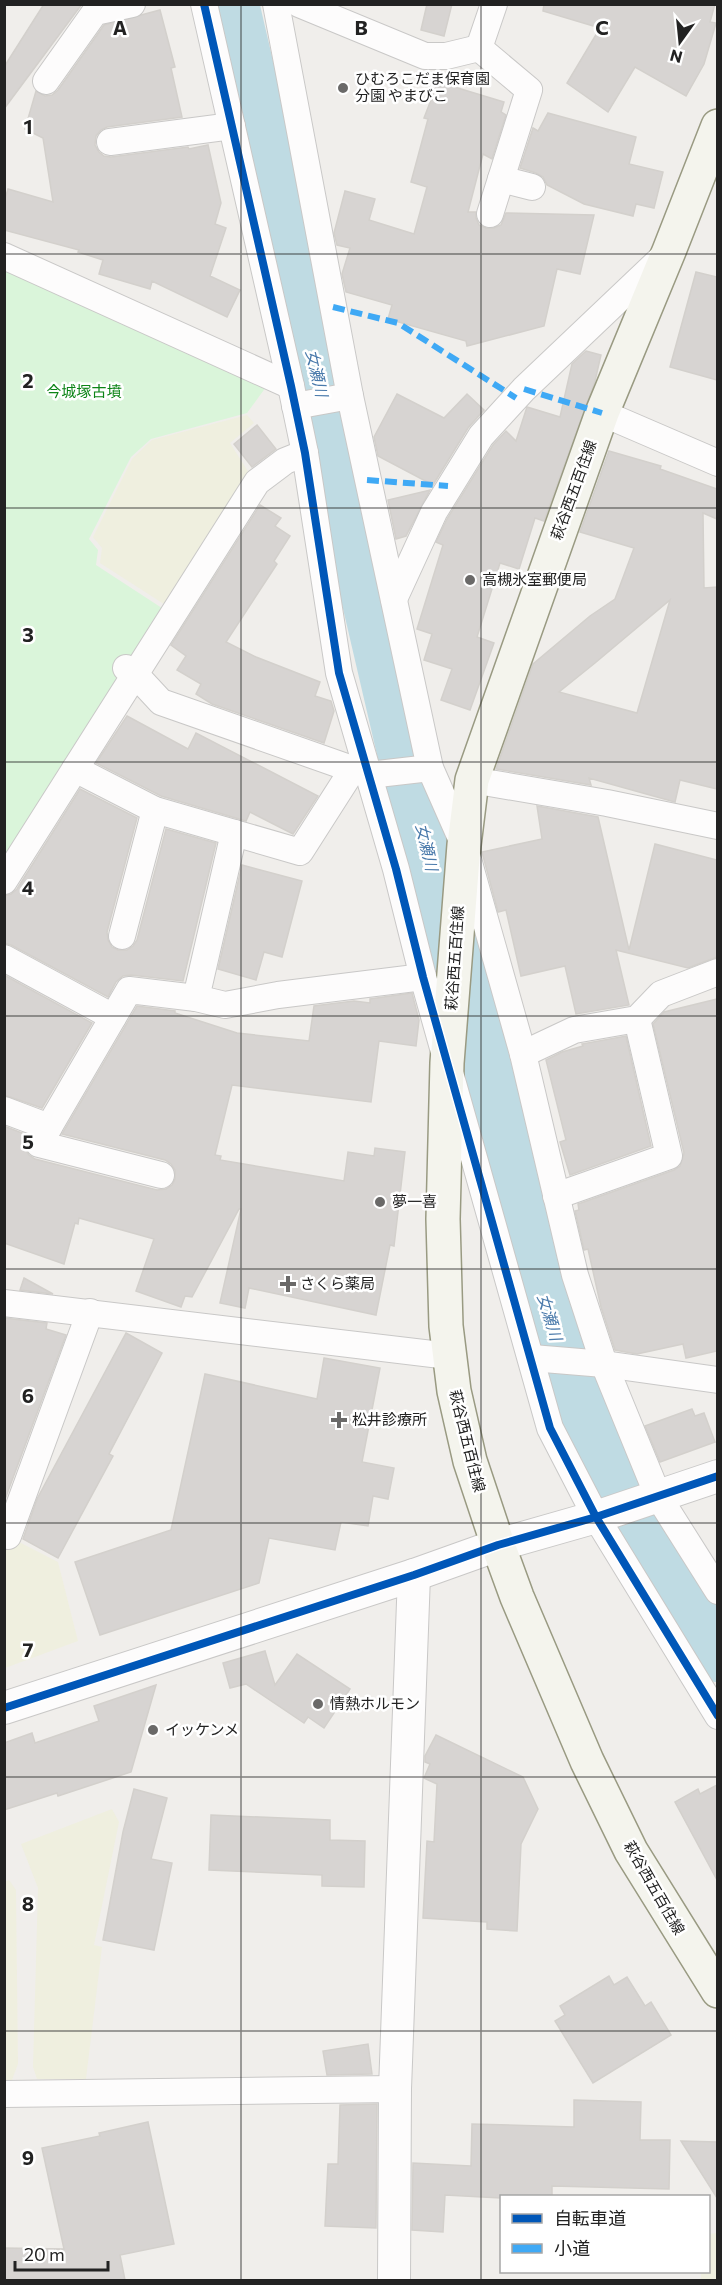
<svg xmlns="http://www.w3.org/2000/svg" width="722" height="2285" font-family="Commissioner,'Noto Sans JP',sans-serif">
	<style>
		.farmland { fill: #efefdf }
		.park { fill: #daf5da }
		.pier { fill: #dedddd }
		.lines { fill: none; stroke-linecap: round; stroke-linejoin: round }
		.river { stroke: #bfdbe3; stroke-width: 56 }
		.building { fill: #d7d4d2; stroke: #d3d0cc; stroke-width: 1.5; fill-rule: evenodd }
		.minor-casing { stroke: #c9c8c7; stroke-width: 28 }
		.tertiary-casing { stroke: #c9c8c7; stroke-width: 34 }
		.secondary-casing { stroke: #999a82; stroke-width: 36 }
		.minor { stroke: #fdfcfc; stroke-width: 26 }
		.tertiary { stroke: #fdfcfc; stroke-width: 32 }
		.secondary { stroke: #f4f4ed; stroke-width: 33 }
		.quiet { stroke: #3fa9f5; stroke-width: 6; stroke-dasharray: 12 6; stroke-linecap: butt }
		.cycleway-casing { stroke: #fff; stroke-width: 11 }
		.cycleway { stroke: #0057b8; stroke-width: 8 }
		.grid { fill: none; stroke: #222; stroke-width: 1.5; stroke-opacity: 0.55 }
		.poi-dot { fill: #6a6968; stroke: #fff; stroke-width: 2 }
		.labels { text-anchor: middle; stroke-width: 5; stroke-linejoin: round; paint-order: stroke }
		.poi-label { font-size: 15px; fill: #222; stroke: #fff; text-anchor: start }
		.park-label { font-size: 15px; fill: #0c8416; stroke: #fff }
		.street-label { font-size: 15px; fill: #222; stroke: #fff }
		.water-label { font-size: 16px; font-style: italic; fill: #4a7aab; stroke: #fff }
		.grid-label { font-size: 20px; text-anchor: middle; font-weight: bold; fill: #222; stroke: #fff; stroke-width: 5; stroke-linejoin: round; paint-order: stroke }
	</style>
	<rect width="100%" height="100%" fill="#f0eeeb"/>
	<!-- farmland -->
	<g class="farmland">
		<polygon points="247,415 254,423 230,443 251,476 167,606 100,563 102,548 93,537 132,459 152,440"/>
		<polygon points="5,1538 21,1543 58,1562 78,1641 5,1668"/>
		<polygon points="112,1809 119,1822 94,1945 102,1947 86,2079 37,2079 33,2067 38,1888 21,1844"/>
		<polygon points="9,1880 16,1890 18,2064 12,2080 5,2081 4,1882"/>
		<polygon points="717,2233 717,2280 701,2280 701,2272 708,2272 709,2234"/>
	</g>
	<!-- park -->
	<polygon class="park" points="5,269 266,387 247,413 151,439 131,457 89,539 98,550 96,565 168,612 5,870"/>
	<!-- pier -->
	<polygon class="pier" points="632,1472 656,1526 619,1542 595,1488"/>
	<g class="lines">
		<!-- river -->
		<polyline class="river" points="231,4 437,889 551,1327 610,1478 640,1537 718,1654"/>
	</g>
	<!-- building -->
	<g class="building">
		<polygon points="44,4 82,4 4,109 4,67"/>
		<polygon points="427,4 452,4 444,36 421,30"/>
		<polygon points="544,4 715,4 710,22 716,23 704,64 686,96 635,67 608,112 567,83 600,28 543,11"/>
		<polygon points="160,10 175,67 171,68 182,117 107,127 101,130 96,136 95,145 99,152 104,156 111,157 188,147 189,149 208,145 221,203 215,224 226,228 210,276 240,290 227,317 152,281 150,289 99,274 103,260 78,252 79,250 4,230 4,202 8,189 53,202 43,138 25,129 36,91 45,96 52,95 58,90 104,25"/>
		<polygon points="438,82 504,102 501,112 506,115 492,159 483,154 468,212 476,212 476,218 479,225 486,228 494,228 501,225 506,213 594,215 580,274 557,269 544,326 467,346 466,341 388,319 392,305 346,292 342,274 350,248 337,245 334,233 345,191 375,199 369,220 414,234 427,187 411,182 428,119 424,118"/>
		<polygon points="548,113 636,137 629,164 663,172 654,208 636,204 633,216 584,204 547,185 543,177 536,173 520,168 533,128 538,131"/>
		<polygon points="696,272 717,277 717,380 670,367"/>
		<polygon points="586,351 601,355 595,381 544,521 535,518 519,569 500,563 477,637 494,643 470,710 441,700 452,669 424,660 432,634 417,629 443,545 436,542 447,519 493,445 506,431 516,441 527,407 560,417 572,364"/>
		<polygon points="397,394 444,418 467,394 484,410 468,428 433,485 378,456 374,437"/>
		<polygon points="257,425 276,449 252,467 234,444"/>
		<path d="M 609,451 L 661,466 L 660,469 L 717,489 L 717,519 L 703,513 L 704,588 L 717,587 L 717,789 L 680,780 L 675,802 L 589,778 L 591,785 L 496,769 L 533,664 L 590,616 L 615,599 L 634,548 L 580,532 ZM 670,600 L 637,713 L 559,692 L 595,663 Z"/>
		<polygon points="430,490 406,536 396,539 388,500"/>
		<polygon points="260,505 281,518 275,526 290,536 274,561 277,564 226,642 256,657 320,682 315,696 331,701 334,711 324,743 212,704 196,694 201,684 177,670 186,656 171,645"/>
		<polygon points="127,716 188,749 196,733 318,796 293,834 250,812 246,821 161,796 96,763"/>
		<polygon points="80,789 137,818 107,932 108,940 112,947 118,950 127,950 133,946 137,940 166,829 216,843 183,981 131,975 123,976 116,982 108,997 11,945 4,943 4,896 11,894 17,889"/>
		<polygon points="537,806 598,817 629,950 655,844 717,860 717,957 688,968 616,950 629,1005 576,1014 565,966 521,976 506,910 498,912 482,852 542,839"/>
		<polygon points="242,865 302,881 282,957 264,952 256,980 218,969"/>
		<polygon points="4,975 92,1023 42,1108 4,1095"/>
		<polygon points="412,993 419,1020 416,1046 379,1041 371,1102 232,1085 215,1155 221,1156 220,1160 344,1181 348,1152 374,1156 375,1148 405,1152 394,1246 390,1245 376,1315 249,1288 245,1308 220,1303 241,1209 239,1209 192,1297 185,1296 181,1307 136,1291 154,1239 79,1218 78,1224 75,1223 64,1264 4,1243 4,1126 27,1135 24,1142 25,1149 29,1155 35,1159 157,1190 166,1189 172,1185 175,1179 175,1170 171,1164 165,1160 62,1134 137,1006 175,1011 175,1013 237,1033 309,1041 314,1006 354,1001 370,1003 370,999"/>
		<polygon points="717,999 717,1351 686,1358 683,1344 637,1354 615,1350 601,1307 588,1249 584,1250 575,1211 579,1210 578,1204 674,1170 680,1166 684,1153 653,1024 664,1012"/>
		<polygon points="626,1036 651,1146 570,1175 560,1142 566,1140 546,1060 562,1052 583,1046 582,1044"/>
		<polygon points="24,1278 53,1294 20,1290"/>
		<polygon points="4,1318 47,1323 46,1329 66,1335 4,1502"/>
		<polygon points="126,1333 162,1353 109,1454 113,1456 58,1558 23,1539 37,1499"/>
		<polygon points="324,1358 380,1368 362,1462 394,1468 388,1499 373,1496 368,1526 341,1522 335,1550 269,1538 259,1583 100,1635 75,1562 171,1530 205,1374 317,1399"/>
		<polygon points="692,1409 695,1416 704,1413 715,1442 660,1462 645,1426"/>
		<polygon points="265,1651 275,1685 297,1654 350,1689 324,1728 308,1717 304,1723 246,1684 230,1688 223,1663"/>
		<polygon points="156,1685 131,1772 58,1796 57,1793 4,1810 4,1743 32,1733 35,1743 99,1721 94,1706"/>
		<polygon points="436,1735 523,1777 538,1809 521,1844 517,1931 487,1929 487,1922 423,1918 427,1841 434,1842 437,1784 424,1778 430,1764 425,1762 425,1756"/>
		<polygon points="717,1785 717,1880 675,1802 698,1789 700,1794"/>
		<polygon points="134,1789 167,1798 151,1859 172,1863 154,1950 103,1940 123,1832"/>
		<polygon points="211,1815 330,1820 330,1840 365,1841 364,1887 322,1886 322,1875 209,1870"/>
		<polygon points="609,1976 614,1985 627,1977 645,2006 651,2002 671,2035 593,2083 555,2021 565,2015 560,2006"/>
		<polygon points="368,2044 372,2074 327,2075 323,2051"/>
		<polygon points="574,2100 641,2102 640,2140 670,2140 669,2189 552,2186 552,2196 501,2198 445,2195 443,2232 412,2230 413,2163 471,2166 472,2124 574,2127"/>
		<polygon points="377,2104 376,2228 325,2226 328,2164 338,2164 340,2105"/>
		<polygon points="148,2122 174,2244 120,2255 125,2280 4,2280 4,2248 64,2249 42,2148 100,2136 99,2133"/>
		<polygon points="681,2141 717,2142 717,2198"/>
	</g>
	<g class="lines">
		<!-- minor casing -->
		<g class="minor-casing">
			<g id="minor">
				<polyline points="204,4 291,386 305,453 339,673 396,869 423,977 550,1428 596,1517 718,1716"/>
				<polyline points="276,4 350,396 430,768 464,845 523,1054 575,1275 604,1364 658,1496 718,1591"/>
				<polyline points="299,4 425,56 446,56 479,48 494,4"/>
				<polyline points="479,48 529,90 490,214"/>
				<polyline points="46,81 95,12 132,4"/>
				<polyline points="110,142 232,126"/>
				<polyline points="501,179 532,187"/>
				<polyline points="4,256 291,386"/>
				<polyline points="295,406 350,396"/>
				<polyline points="602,413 718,463"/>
				<polyline points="394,599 434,512 481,436 524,389 665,255"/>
				<polyline points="126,668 135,674 161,702 369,775 430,768"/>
				<polyline points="75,769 155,810 300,852 353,769"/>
				<polyline points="472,780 607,803 718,826"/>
				<polyline points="4,881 257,482 285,461 305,453"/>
				<polyline points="122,936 155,810"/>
				<polyline points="4,958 113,1017"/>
				<polyline points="196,998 234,833"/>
				<polyline points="523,1054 574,1030 637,1019 661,994 718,972"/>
				<polyline points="4,1110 49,1127"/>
				<polyline points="161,1175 39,1144 129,990 196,998 225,1005 278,995 423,977"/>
				<polyline points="556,1196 669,1156 637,1019"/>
				<polyline points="4,1303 449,1356"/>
				<polyline points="532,1358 604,1364 718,1380"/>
				<polyline points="8,1536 90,1312"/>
				<polyline points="4,2094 395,2089"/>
			</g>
		</g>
		<!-- tertiary casing -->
		<g class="tertiary-casing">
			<g id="tertiary">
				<polyline points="4,1708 414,1575 498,1545 596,1517 718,1476"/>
				<polyline points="394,2280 395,2089 414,1575"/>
			</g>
		</g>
		<!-- secondary casing -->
		<g class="secondary-casing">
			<polyline id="secondary" points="718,126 669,251 602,413 472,780 464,845 447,1063 443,1219 446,1326 454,1391 470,1461 498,1545 517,1597 587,1761 631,1851 718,1991"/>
		</g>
		<!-- minor -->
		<use href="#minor" class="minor"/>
		<!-- tertiary -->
		<use href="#tertiary" class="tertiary"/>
		<!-- secondary -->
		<use href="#secondary" class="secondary"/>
		<!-- quiet -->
		<g class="quiet">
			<polyline points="333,307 398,323 516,398"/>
			<polyline points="524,389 602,413"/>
			<polyline points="367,480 448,486"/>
		</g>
		<!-- cycleway casing -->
		<g class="cycleway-casing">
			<g id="cycleway">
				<polyline points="204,4 291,386 305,453 339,673 396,869 423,977 550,1428 596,1517 718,1716"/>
				<polyline points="4,1708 414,1575 498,1545 596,1517 718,1476"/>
			</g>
		</g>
		<!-- cycleway -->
		<use href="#cycleway" class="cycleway"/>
	</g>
	<!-- grid -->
	<path class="grid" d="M 241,4 L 241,2280M 481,4 L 481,2280M 4,254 L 718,254M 4,508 L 718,508M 4,762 L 718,762M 4,1016 L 718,1016M 4,1269 L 718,1269M 4,1523 L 718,1523M 4,1777 L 718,1777M 4,2031 L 718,2031"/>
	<!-- markers -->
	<g class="poi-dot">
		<circle cx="343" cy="88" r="6"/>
		<circle cx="470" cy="580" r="6"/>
		<circle cx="380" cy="1202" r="6"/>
		<path d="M285 1275h6v6h6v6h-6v6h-6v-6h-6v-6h6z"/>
		<path d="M336 1411h6v6h6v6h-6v6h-6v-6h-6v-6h6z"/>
		<circle cx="318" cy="1704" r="6"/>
		<circle cx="153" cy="1730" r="6"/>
	</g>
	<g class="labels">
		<!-- poi labels -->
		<g class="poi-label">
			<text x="355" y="84">ひむろこだま保育園<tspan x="355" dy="17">分園 やまびこ</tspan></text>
			<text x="482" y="585">高槻氷室郵便局</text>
			<text x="392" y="1207">夢一喜</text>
			<text x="300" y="1289">さくら薬局</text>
			<text x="352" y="1425">松井診療所</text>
			<text x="330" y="1709">情熱ホルモン</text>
			<text x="165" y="1735">イッケンメ</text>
		</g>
		<!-- park labels -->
		<g class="park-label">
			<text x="84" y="397">今城塚古墳</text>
		</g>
		<!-- street labels -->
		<g class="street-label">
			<text transform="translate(574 490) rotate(-70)" y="5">萩谷西五百住線</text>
			<text transform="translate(455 958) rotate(-86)" y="5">萩谷西五百住線</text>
			<text transform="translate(467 1441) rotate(76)" y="5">萩谷西五百住線</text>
			<text transform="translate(654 1888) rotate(60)" y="5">萩谷西五百住線</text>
		</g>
		<!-- water labels -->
		<g class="water-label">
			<text transform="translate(317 373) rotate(77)" y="6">女瀬川</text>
			<text transform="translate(427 847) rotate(77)" y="6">女瀬川</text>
			<text transform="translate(550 1317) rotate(73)" y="6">女瀬川</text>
		</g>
	</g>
	<g class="grid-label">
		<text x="120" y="35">A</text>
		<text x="361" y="35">B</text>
		<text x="602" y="35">C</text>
		<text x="28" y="134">1</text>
		<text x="28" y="388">2</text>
		<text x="28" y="642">3</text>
		<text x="28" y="895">4</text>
		<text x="28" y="1149">5</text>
		<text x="28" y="1403">6</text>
		<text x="28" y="1657">7</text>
		<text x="28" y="1911">8</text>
		<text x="28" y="2165">9</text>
	</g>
	<!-- border -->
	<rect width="722" height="2285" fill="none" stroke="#222222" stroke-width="12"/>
	<!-- legend -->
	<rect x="500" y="2195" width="210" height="78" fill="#ffffff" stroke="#a7a7a7" stroke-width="1.5"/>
	<rect x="512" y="2214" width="30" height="9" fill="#0057b8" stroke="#a7a7a7" stroke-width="1.5"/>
	<text x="554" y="2225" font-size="18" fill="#222222">自転車道</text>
	<rect x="512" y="2244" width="30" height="9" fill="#3fa9f5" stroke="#a7a7a7" stroke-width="1.5"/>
	<text x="554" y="2255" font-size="18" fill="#222222">小道</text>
	<!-- north arrow -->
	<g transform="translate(680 42) rotate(195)" stroke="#ffffff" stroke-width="4.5" paint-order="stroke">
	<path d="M0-4.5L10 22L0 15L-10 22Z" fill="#222222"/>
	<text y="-9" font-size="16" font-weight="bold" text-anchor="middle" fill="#222222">N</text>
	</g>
	<!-- scale -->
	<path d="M15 2261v9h93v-9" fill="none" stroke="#222222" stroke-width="3"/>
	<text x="24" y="2261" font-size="18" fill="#222222" stroke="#ffffff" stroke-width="4.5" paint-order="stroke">20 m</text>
</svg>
